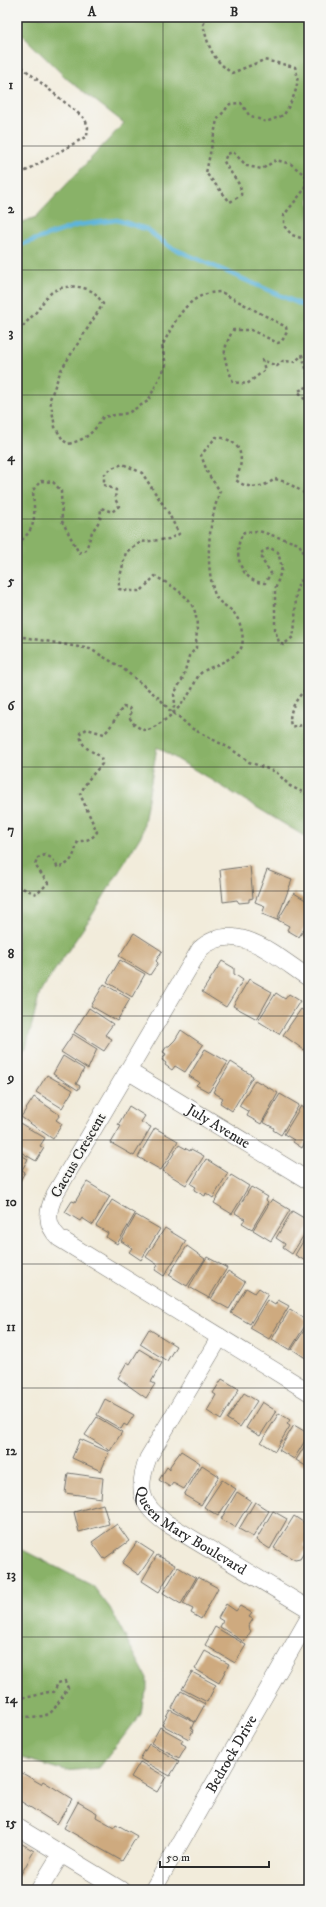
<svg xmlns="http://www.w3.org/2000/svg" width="326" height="1907" font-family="'IM FELL DW Pica',serif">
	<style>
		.forest { fill: #89b268; stroke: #5a6e4a }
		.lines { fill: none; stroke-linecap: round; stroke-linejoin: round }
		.stream { stroke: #5db4da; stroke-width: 4.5 }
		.building { fill: #ceaa7f }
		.minor-casing { stroke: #716f69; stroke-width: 18 }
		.path { stroke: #716f69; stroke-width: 2.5; stroke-dasharray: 3 3; stroke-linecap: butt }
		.minor { stroke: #fff; stroke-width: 17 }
		.grid { fill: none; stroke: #2b2b2b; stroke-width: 1; stroke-opacity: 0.55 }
		.labels { text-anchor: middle; stroke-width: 3.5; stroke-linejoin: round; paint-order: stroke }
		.street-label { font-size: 15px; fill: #2b2b2b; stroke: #f6f6f2 }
		.neatline { fill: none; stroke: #2b2b2b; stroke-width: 1.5 }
		.grid-label { font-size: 13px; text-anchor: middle; font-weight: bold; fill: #2b2b2b }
	</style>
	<rect width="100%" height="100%" fill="#f6f6f2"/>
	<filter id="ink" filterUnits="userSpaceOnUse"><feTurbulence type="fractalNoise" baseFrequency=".025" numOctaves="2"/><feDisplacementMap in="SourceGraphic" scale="8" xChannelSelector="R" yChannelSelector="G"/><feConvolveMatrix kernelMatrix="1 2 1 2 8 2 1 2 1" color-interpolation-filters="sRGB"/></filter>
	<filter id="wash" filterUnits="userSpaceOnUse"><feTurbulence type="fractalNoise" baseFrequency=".012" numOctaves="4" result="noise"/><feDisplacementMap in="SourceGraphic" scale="16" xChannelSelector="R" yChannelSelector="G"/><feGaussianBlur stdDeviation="0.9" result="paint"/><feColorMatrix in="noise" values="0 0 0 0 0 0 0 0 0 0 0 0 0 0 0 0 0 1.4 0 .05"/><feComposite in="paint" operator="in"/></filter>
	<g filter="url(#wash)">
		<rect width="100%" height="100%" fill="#f2ecdb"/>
		<!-- forest -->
		<g class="forest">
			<polygon points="17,17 309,17 309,839 157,747 142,834 91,917 40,992 26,1048 17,1057 17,224 36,217 124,123 66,78 17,30"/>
			<polygon points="17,1350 22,1367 17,1386"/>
			<polygon points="17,1547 93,1586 110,1608 147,1678 147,1690 143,1700 141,1714 99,1768 65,1771 22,1758 17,1758"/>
		</g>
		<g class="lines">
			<!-- stream -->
			<polyline class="stream" points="17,246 78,225 117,220 146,229 170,247 309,308"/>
		</g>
		<g id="blocks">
			<!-- building -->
			<g class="building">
				<polygon points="250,866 253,898 249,899 249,902 239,903 237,900 223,902 220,870"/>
				<polygon points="267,870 292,880 277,920 262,914 265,906 255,902"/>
				<polygon points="294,893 309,902 309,921 299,937 287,930 289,926 278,920"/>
				<polygon points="309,925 309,939 303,936"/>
				<polygon points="134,933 162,951 156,961 158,963 150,975 119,956"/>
				<polygon points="120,960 145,974 132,997 107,982"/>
				<polygon points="222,961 234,968 234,974 243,980 226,1007 202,992"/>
				<polygon points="249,979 272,992 257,1019 233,1006"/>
				<polygon points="104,984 130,999 117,1021 91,1006"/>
				<polygon points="276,993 285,999 289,994 300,1001 279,1034 258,1021"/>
				<polygon points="89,1008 113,1024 105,1035 112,1039 104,1051 74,1032"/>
				<polygon points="301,1009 309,1015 309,1042 304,1050 283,1035"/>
				<polygon points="181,1030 203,1045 185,1072 175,1066 172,1070 165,1065 166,1063 162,1060 166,1054 163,1052 167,1046 169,1046 175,1040"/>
				<polygon points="73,1034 97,1049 88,1069 61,1052"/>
				<polygon points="205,1049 228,1062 209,1092 196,1085 199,1082 189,1076"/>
				<polygon points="63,1056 84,1069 76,1084 80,1086 78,1090 53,1074"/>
				<polygon points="231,1062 253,1076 232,1111 220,1103 223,1098 213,1092"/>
				<polygon points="47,1075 73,1090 62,1108 36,1092"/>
				<polygon points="255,1080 278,1093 261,1124 247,1116 249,1112 239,1106"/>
				<polygon points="280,1094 299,1105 281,1135 273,1130 274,1128 263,1122"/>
				<polygon points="34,1097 60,1115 56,1120 62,1124 53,1139 21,1117"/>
				<polygon points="129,1106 145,1116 141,1122 151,1127 134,1156 111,1143 121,1126 118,1125"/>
				<polygon points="301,1106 309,1111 309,1135 302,1148 293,1142 294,1140 284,1134"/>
				<polygon points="18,1122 45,1138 40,1146 44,1148 36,1161 17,1150"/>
				<polygon points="155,1128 178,1141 161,1170 138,1157"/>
				<polygon points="309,1140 309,1149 305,1147"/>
				<polygon points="179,1145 190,1151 191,1149 204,1156 186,1185 163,1171"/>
				<polygon points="17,1153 28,1159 22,1170 25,1172 17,1186"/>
				<polygon points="206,1159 228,1173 213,1198 206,1193 205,1196 194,1190 196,1187 191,1184"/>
				<polygon points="231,1175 249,1186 232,1214 214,1203"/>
				<polygon points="87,1182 110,1196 93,1225 82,1218 80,1221 65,1212 72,1201 75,1202"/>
				<polygon points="251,1187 268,1197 266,1200 268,1202 252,1229 242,1223 245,1219 235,1213"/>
				<polygon points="272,1199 290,1210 271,1241 253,1230"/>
				<polygon points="112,1200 135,1214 117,1244 106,1237 108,1233 96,1226"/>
				<polygon points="292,1211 309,1221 309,1227 292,1254 283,1248 285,1244 276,1238"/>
				<polygon points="136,1215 160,1229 141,1260 129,1252 132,1248 121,1241"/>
				<polygon points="165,1228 186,1241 164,1276 155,1270 158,1265 146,1257"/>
				<polygon points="309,1231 309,1263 295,1255"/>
				<polygon points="187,1246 205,1259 187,1286 169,1275"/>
				<polygon points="207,1257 227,1268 209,1298 189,1287"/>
				<polygon points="228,1271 245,1282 229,1309 211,1299"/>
				<polygon points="246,1288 255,1293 259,1288 268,1294 250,1324 231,1313"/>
				<polygon points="267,1300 275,1305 278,1300 289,1306 269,1339 250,1328"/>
				<polygon points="290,1309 308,1321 290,1350 272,1339"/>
				<polygon points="309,1323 309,1356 307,1359 292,1349"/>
				<polygon points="149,1329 176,1346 167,1361 140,1344"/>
				<polygon points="139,1349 162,1363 151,1382 155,1384 146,1398 118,1378 127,1362 130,1364"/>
				<polygon points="222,1379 239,1389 221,1420 207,1411 216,1395 213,1393"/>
				<polygon points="244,1393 257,1401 240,1427 227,1419"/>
				<polygon points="105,1399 134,1415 127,1426 124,1424 121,1429 97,1415"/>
				<polygon points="262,1402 276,1411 260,1436 246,1428"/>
				<polygon points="279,1413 290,1420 287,1424 290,1426 275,1451 261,1442"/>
				<polygon points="97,1417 122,1432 110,1451 85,1435"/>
				<polygon points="294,1425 309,1434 294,1459 279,1450"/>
				<polygon points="80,1439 109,1452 101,1471 72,1458"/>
				<polygon points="309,1439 309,1468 296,1460"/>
				<polygon points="181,1451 200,1463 184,1489 173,1483 170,1487 159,1480 167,1467 170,1470 170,1466"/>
				<polygon points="202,1465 219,1476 201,1505 184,1495"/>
				<polygon points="68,1473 103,1478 101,1498 65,1493"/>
				<polygon points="222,1480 236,1489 218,1516 204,1507"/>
				<polygon points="237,1492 251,1501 235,1527 221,1519"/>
				<polygon points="255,1502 269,1511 253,1537 239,1529"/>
				<polygon points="103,1504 109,1524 79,1532 74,1512"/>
				<polygon points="273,1511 287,1519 270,1549 256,1540"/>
				<polygon points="294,1516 309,1526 305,1533 309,1536 304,1546 307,1548 300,1559 295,1560 274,1548"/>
				<polygon points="117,1524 129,1541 104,1559 92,1542"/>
				<polygon points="137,1542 154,1553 139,1575 122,1563"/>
				<polygon points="157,1555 175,1565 159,1592 142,1581"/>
				<polygon points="178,1567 196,1578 181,1604 163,1593"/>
				<polygon points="198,1577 218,1588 201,1619 191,1613 193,1609 183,1604"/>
				<polygon points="226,1604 236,1611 240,1606 252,1613 249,1617 253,1619 248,1627 251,1631 244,1642 220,1627 223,1621 218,1618"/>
				<polygon points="215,1627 246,1645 235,1663 205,1645"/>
				<polygon points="205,1651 229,1664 219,1683 195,1669"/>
				<polygon points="192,1672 216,1685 207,1702 182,1689"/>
				<polygon points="181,1691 205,1704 195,1722 172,1708"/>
				<polygon points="170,1710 194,1722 191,1729 193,1730 189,1739 162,1725"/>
				<polygon points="160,1727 183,1740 181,1743 186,1746 179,1758 151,1743"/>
				<polygon points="149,1744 179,1761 170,1776 140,1759"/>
				<polygon points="140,1762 166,1777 157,1792 131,1777"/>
				<polygon points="17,1770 41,1784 43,1781 72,1799 57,1824 17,1799"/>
				<polygon points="78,1802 97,1813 96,1817 114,1827 116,1824 137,1836 122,1861 64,1828"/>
				<polygon points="17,1841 34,1851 20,1876 17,1874"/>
			</g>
		</g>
	</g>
	<g filter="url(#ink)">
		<use href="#blocks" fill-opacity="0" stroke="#716f69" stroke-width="1"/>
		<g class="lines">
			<!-- minor casing -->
			<g class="minor-casing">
				<g id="minor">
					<path d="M 309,978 C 278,958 236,917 200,949 L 55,1194 C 47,1211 45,1224 59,1238 L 309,1392"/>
					<path id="s1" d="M 128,1071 L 309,1181"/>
					<path id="s2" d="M 220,1337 L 148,1458 C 137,1488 139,1504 166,1523 L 309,1609"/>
					<polyline points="17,1827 121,1890"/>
					<polyline points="39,1890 61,1854"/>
					<path id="s3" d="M 153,1890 L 309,1618"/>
				</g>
			</g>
			<!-- path -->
			<g class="path">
				<path d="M 207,17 L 203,25 C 209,48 212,59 232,73 L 264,60 L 295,67 C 302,85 292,100 284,115 L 266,122 L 249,115 L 241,103 L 230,104 L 217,120 L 206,173 L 230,202 L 241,195 C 243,183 228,172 224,161 L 227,154 L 233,152 L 247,166 L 262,169 L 276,160 L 291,164 L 307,177 L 304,190 L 284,215 L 284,226 L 292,235 L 304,239 L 309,237"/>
				<polyline points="301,17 309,23"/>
				<polyline points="17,63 85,119 88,127 87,136 17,176"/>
				<path d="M 17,337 C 21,326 28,321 36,312 C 41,306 45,298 51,293 C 62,284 82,285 93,292 C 97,294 100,300 103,304 L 61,370 L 50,399 L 55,427 L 63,440 L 68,444 C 87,439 93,433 103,417 L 128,413 L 148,401 L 166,365 L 162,346 C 176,320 187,292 221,292 L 286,327 L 287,332 L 282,341 L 278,343 L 251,330 L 233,330 C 220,355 224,357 233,382 L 247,384 L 265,370 L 262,360 L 277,366 L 283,361 L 295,362 L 302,355 L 309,378"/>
				<polyline points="309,382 309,386 298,391 306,401 309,401"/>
				<path d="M 17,544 C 39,527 34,515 33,490 L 41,481 L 53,482 L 61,491 L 62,521 L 79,553 L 86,550 L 92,532 L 100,520 L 101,508 L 112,512 L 119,506 L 115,499 L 116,490 L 104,485 L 104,475 L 112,468 L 123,464 L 142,473 L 168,512 L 179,534 L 169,539 L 141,542 L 126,552 L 119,581 L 119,589 L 129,591 L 141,591 L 155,576 C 170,585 194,597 196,617 C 198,627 196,638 196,648 L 189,656 L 183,678 L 174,694 L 175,704 L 172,712"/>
				<path d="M 309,556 L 304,553 L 299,544 L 259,531 L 244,532 C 231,550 240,583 265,583 L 271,573 L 262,560 L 262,552 L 270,548 L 278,552 L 282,568 L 275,590 L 275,630 L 279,642 L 283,645 L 293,637 L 295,624 L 296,592 L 299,581 L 305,580 L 309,582"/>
				<polyline points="17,636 90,649 121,667 160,699 172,713 178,716 191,728 231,749 249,762 276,772 290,786 309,795"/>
				<path d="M 309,685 C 298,697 287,710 291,726 C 298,727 302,724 309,725"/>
				<path d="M 17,886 L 37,894 L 48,883 L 35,865 L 38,858 L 45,855 L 52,858 L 58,868 C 74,862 73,856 78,841 C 87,841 92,839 97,832 L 80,794 L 88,780 L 102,764 L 101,757 C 89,749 81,748 80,733 L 87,729 L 104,734 C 110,729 117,715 123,707 L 129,708 L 132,712 L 129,716 C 133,725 137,727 146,731 C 166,722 181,708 192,689 C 194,685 196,679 199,675 C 205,667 231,662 240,650 C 246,642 241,621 234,613 C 228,606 219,604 215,595 C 204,563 209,521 220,491 L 208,474 L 201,455 L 216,437 C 243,440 245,458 236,480 C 248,490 263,488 275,479 L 286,482 L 303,492 L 309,505"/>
				<path d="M 17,1695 C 29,1702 43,1690 54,1692 L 58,1683 L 65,1681 L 68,1688 C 47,1719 55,1716 17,1717"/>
			</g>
			<!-- minor -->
			<use href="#minor" class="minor"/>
		</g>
	</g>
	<!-- grid -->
	<path class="grid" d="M 163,17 L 163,1890M 17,146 L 309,146M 17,270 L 309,270M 17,395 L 309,395M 17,519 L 309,519M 17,643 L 309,643M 17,767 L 309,767M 17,891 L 309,891M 17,1016 L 309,1016M 17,1140 L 309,1140M 17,1264 L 309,1264M 17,1388 L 309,1388M 17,1512 L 309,1512M 17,1637 L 309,1637M 17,1761 L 309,1761"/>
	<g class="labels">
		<!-- street labels -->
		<g class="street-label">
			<text dy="5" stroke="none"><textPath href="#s1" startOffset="106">July Avenue</textPath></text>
			<text transform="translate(78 1155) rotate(-60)" y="5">Cactus Crescent</text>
			<text dy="5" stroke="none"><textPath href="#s2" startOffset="239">Queen Mary Boulevard</textPath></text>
			<text dy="5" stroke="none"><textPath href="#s3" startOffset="157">Bedrock Drive</textPath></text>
		</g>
	</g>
	<!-- margin -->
	<rect width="326" height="1907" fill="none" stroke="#f6f6f2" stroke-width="44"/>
	<!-- scale -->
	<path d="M160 1861v6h109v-6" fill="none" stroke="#2b2b2b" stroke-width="2"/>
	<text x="166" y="1861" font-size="12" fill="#2b2b2b" stroke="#f6f6f2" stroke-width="3" paint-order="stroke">50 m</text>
	<rect x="22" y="22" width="282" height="1863" class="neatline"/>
	<g class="grid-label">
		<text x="92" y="16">A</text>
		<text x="234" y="16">B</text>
		<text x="11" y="89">1</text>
		<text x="11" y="213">2</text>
		<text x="11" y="337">3</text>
		<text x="11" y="461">4</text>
		<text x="11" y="585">5</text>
		<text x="11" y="710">6</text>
		<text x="11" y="834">7</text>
		<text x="11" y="958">8</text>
		<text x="11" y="1082">9</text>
		<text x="11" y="1206">10</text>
		<text x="11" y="1331">11</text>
		<text x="11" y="1455">12</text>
		<text x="11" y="1579">13</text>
		<text x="11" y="1703">14</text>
		<text x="11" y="1827">15</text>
	</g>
</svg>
